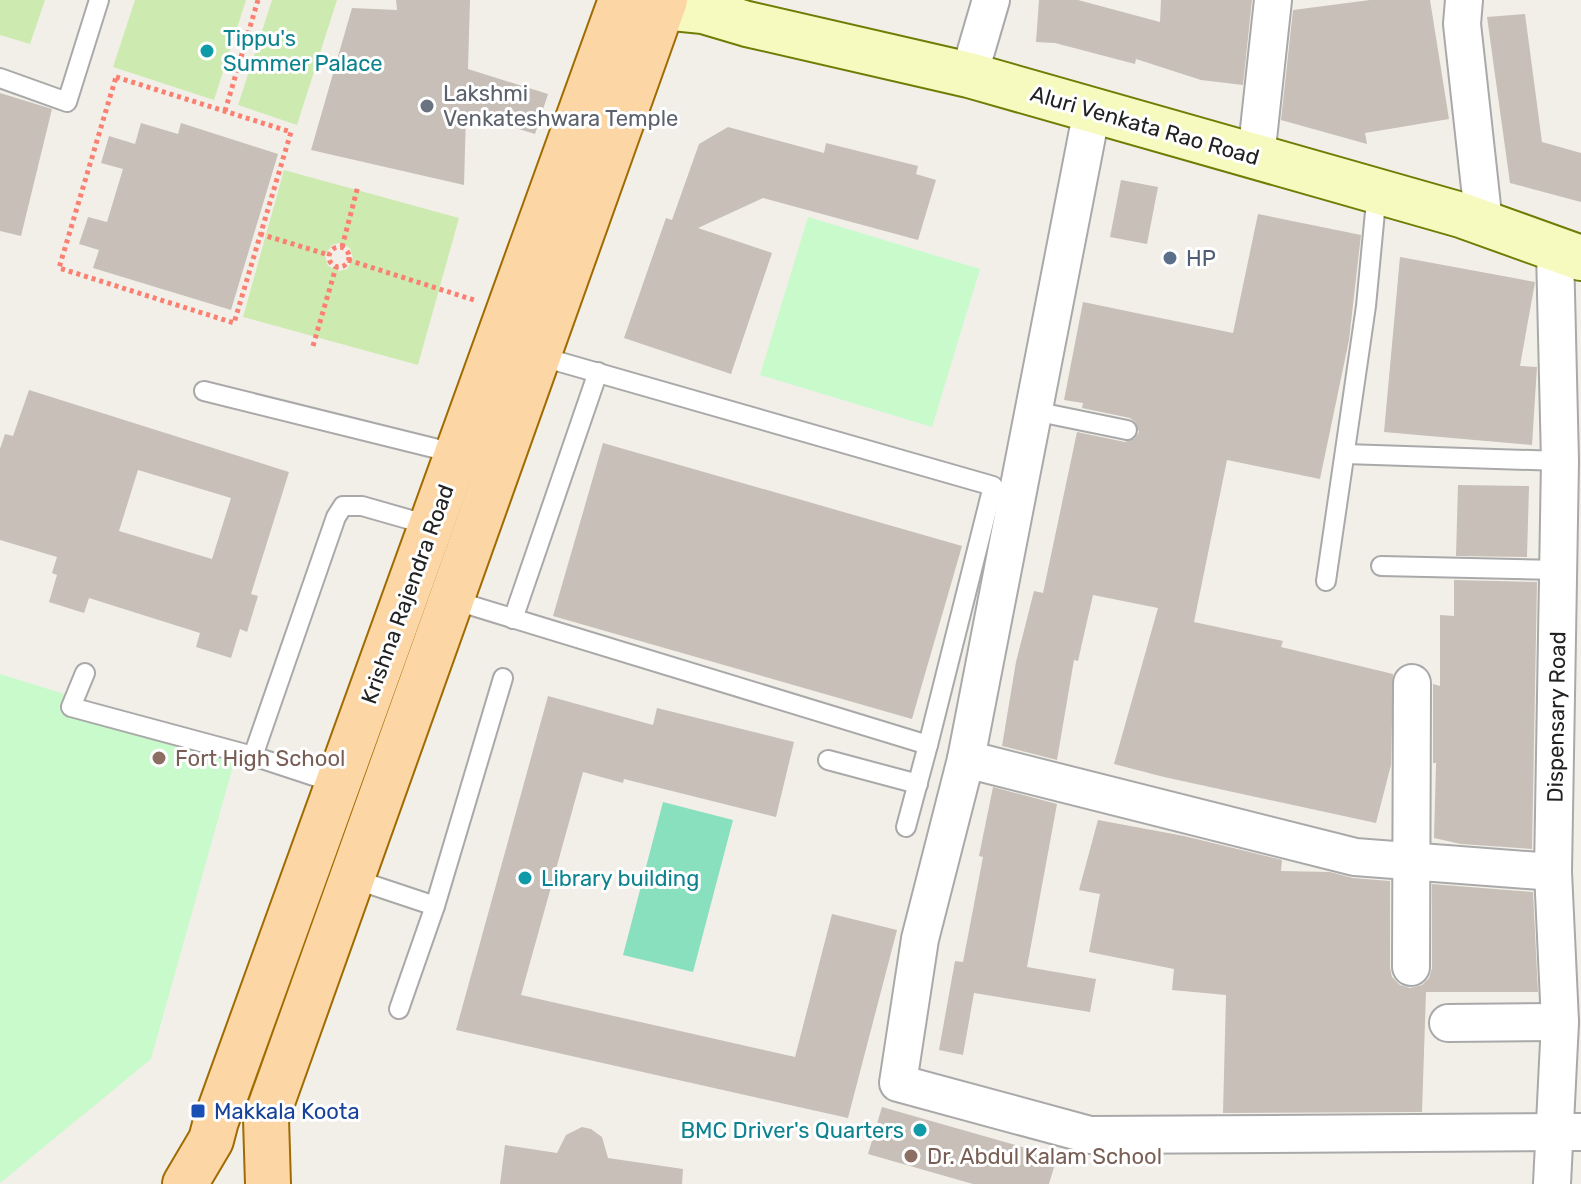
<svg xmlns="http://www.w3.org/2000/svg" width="1581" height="1184" font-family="Rubik,sans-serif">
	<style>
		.grass { fill: #cdebb0; fill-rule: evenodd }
		.park { fill: #c8facc }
		.pitch { fill: #88e0be }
		.building { fill: #c7bfb8; fill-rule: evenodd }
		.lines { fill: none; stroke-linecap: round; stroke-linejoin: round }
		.lane-casing { stroke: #a9a9a9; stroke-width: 22 }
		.street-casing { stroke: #a9a9a9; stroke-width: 40 }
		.secondary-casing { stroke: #707d05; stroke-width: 48 }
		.primary-casing { stroke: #a06b00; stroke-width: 48 }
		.path { stroke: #fa8072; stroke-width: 5; stroke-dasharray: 4 4; stroke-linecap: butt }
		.lane { stroke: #fff; stroke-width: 18 }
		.street { stroke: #fff; stroke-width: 36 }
		.secondary { stroke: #f7fabf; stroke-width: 44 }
		.primary { stroke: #fcd6a4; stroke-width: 44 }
		.culture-dot { fill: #0f9aa8; stroke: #fff; stroke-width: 3 }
		.worship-dot { fill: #6b7280; stroke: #fff; stroke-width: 3 }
		.service-dot { fill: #5c6f8a; stroke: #fff; stroke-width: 3 }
		.education-dot { fill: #8d6e63; stroke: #fff; stroke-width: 3 }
		.transit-dot { fill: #1a4fb4; stroke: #fff; stroke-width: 3 }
		.labels { text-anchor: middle; stroke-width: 6; stroke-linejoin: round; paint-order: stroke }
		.culture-label { font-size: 22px; fill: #0d838f; stroke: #fff; text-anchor: start }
		.worship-label { font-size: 22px; fill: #5b616d; stroke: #fff; text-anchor: start }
		.street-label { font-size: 22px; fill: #222; stroke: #fff }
		.service-label { font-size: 22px; fill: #4e5e75; stroke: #fff; text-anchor: start }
		.education-label { font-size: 22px; fill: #785e54; stroke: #fff; text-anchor: start }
		.transit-label { font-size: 22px; fill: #164399; stroke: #fff; text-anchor: start }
	</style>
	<rect width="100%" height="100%" fill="#f2efe9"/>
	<!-- grass -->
	<g class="grass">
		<polygon points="0,0 45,0 30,44 0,35"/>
		<polygon points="135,0 246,0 214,100 113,67"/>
		<polygon points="272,0 337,0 297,125 238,105"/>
		<path d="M 284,170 L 459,218 L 418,365 L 243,317 ZM 339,243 L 350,248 L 353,259 L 347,269 L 339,271 L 328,266 L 325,255 L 332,245 Z"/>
	</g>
	<!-- park -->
	<g class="park">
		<polygon points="808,217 980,269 932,427 760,375"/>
		<polygon points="0,674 238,748 151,1059 0,1183"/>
	</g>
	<!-- pitch -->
	<polygon class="pitch" points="663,802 733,820 693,972 623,955"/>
	<!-- building -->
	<g class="building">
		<polygon points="396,0 470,0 468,69 548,94 535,134 466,113 464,185 311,150 352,8 397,10"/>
		<polygon points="1039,0 1078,0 1160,22 1161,0 1252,0 1243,85 1201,80 1136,59 1135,64 1055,43 1036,42"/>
		<polygon points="1370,0 1430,0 1449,119 1365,133 1367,144 1281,120 1293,10"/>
		<polygon points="1525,14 1542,142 1581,153 1581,202 1510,183 1487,17"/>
		<polygon points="0,93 52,109 21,236 0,231"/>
		<polygon points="141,123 178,134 181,123 278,154 231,310 93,268 99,250 79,244 88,217 107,222 123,169 101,163 109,136 135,144"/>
		<polygon points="728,127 824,153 826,143 918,166 916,174 936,180 918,240 763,198 698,228 772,253 731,374 624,338 666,218 672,220 699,144"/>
		<polygon points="1121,180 1158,187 1147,244 1110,237"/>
		<polygon points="1258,214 1361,235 1349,340 1320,479 1227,460 1194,622 1283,641 1281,647 1393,674 1391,765 1376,823 1164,777 1114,764 1158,608 1093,595 1078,661 1074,660 1057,760 1002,746 1016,662 1034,591 1043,593 1077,432 1125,442 1135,438 1139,432 1135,422 1130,418 1082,408 1083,403 1064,400 1083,302 1233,333"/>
		<polygon points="1400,257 1535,282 1520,366 1537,367 1532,445 1384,432"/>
		<path d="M 29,390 L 289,472 L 251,594 L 258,596 L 247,632 L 240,629 L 231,658 L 196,647 L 200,633 L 89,598 L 84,613 L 49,602 L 57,575 L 52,573 L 57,557 L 0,540 L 0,449 L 5,434 L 13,436 ZM 138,470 L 231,498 L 212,559 L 119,531 Z"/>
		<polygon points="603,443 962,546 912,719 553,616"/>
		<polygon points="1458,485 1529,486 1527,557 1456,556"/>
		<polygon points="1454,580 1537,582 1532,849 1461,844 1434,838 1436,763 1433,763 1433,684 1440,686 1440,615 1454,616"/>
		<polygon points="548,696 653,725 657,708 794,742 776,817 624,779 623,783 583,772 521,995 795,1057 832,914 897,930 848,1118 456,1030"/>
		<polygon points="993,787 1057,804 1027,967 1096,979 1090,1012 974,993 963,1055 939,1050 955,961 963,962 983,857 979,856"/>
		<polygon points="1098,820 1184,836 1282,860 1281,871 1330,872 1353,878 1390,881 1390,968 1392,977 1400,985 1410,988 1422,985 1429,978 1432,968 1432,884 1533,892 1538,992 1426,992 1422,1112 1223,1113 1226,995 1172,990 1174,969 1089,952 1100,894 1079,890"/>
		<polygon points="882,1107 1057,1157 1049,1184 973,1184 868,1154"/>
		<polygon points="582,1127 591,1129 602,1137 608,1158 683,1169 682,1184 500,1184 505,1145 557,1153 566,1135"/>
	</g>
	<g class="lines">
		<!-- lane casing -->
		<g class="lane-casing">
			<g id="lane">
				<polyline points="0,78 67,102 99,0"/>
				<polyline points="204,391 458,454"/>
				<polyline points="1034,411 1127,430"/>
				<polyline points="1345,454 1560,461"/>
				<polyline points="1381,566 1558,570"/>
				<polyline points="1326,581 1366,306 1377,191"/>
				<polyline points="453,600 928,745 993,486 539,356"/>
				<polyline points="513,619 598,372"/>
				<polyline points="85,673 71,707 253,756 338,784"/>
				<polyline points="253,756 336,517 343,506 362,506 432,526"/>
				<polyline points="828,760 918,784"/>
				<polyline points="906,827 928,745"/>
				<polyline points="351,878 435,906 399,1009"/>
				<polyline points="435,906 503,678"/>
			</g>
		</g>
		<!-- street casing -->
		<g class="street-casing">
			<g id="street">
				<polyline points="1464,0 1462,24 1484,224"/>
				<polyline points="969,75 991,0"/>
				<polyline points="1092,110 966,759 920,939 898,1083 1090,1135 1581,1132"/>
				<polyline points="1256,157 1273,0"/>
				<polyline points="966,759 1355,857 1553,872"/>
				<polyline points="1411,967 1412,683"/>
				<polyline points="1448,1023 1560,1022"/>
				<polyline points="1552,1184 1560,1022 1553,872 1560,461 1555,251"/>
			</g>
		</g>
		<!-- secondary casing -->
		<g class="secondary-casing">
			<polyline id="secondary" points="639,0 663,7 703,11 747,24 969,75 1461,215 1581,258"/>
		</g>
		<!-- primary casing -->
		<g class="primary-casing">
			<g id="primary">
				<polyline points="185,1184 211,1140 216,1121 621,0"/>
				<polyline points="268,1184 266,1119 665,0"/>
			</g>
		</g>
		<!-- path -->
		<g class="path">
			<polygon points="116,77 291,132 234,323 59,268"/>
			<polyline points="225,111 258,0"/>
			<polyline points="260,234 329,255"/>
			<polyline points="342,247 358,186"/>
			<circle cx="339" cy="257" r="10"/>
			<polyline points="348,260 474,300"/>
			<polyline points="313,346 336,267"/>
		</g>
		<!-- lane -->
		<use href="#lane" class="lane"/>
		<!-- street -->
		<use href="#street" class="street"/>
		<!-- secondary -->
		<use href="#secondary" class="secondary"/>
		<!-- primary -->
		<use href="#primary" class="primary"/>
	</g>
	<!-- markers -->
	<g class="culture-dot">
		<circle cx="207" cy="51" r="8"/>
		<circle cx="525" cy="878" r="8"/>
		<circle cx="920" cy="1130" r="8"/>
	</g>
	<circle class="worship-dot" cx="427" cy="106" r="8"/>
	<circle class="service-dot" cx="1170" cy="258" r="8"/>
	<g class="education-dot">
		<circle cx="159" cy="758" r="8"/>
		<circle cx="911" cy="1156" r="8"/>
	</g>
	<rect class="transit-dot" x="190" y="1103" width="16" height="16" rx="4"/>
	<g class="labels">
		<!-- culture labels -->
		<g class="culture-label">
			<text x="223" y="46">Tippu's<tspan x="223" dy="25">Summer Palace</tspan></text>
			<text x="541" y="886">Library building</text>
			<text x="904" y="1138" text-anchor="end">BMC Driver's Quarters</text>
		</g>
		<!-- worship labels -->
		<g class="worship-label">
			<text x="443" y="101">Lakshmi<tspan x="443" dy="25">Venkateshwara Temple</tspan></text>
		</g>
		<!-- street labels -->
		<g class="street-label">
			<text transform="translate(1145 125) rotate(16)" y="8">Aluri Venkata Rao Road</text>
			<text transform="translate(407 594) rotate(-70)" y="8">Krishna Rajendra Road</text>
			<text transform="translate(1556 717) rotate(-89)" y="8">Dispensary Road</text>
		</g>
		<!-- service labels -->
		<g class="service-label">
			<text x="1186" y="266">HP</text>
		</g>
		<!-- education labels -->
		<g class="education-label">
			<text x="175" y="766">Fort High School</text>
			<text x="927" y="1164">Dr. Abdul Kalam School</text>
		</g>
		<!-- transit labels -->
		<g class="transit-label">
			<text x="214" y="1119">Makkala Koota</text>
		</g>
	</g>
</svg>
